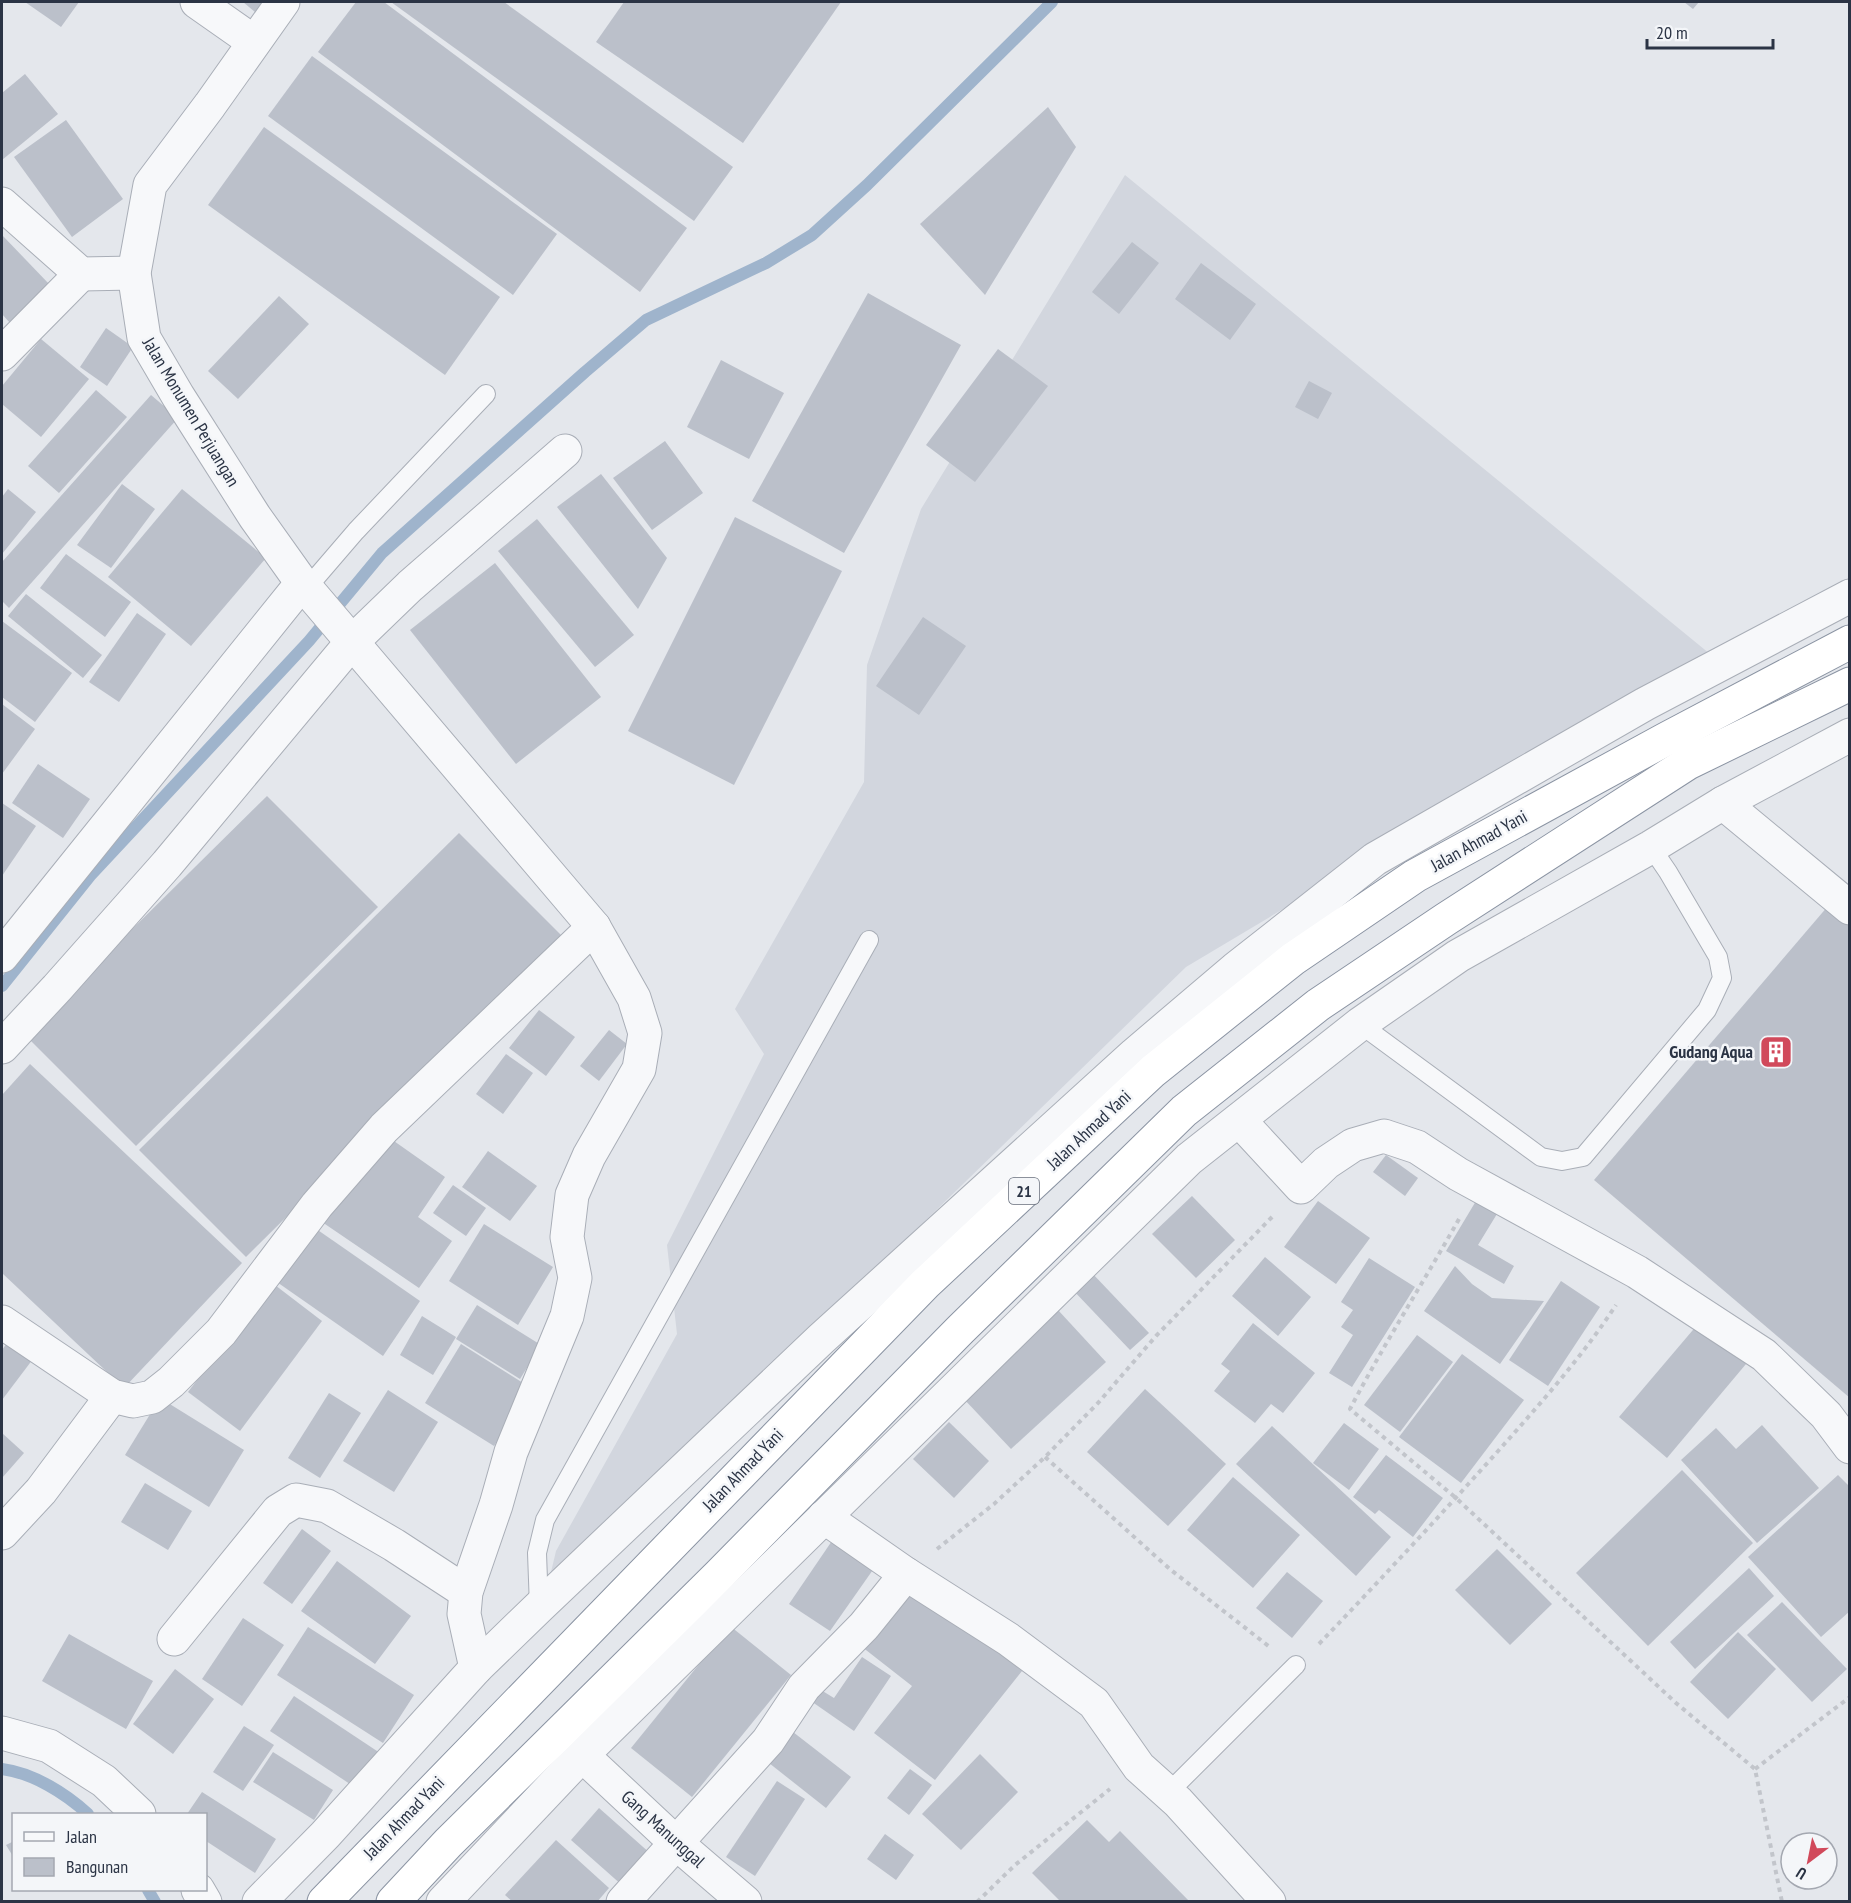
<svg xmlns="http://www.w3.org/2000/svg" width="1851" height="1903" font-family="'PT Sans Narrow',sans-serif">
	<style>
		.built { fill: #d2d6de }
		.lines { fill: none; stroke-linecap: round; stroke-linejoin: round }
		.stream { stroke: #9fb4cc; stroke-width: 12 }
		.building { fill: #bbc0ca }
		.service-casing { stroke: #a9aeb7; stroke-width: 20 }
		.minor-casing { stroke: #a9aeb7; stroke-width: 35 }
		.tertiary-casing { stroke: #a9aeb7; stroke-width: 35 }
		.trunk-casing { stroke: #8b94a3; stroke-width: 35 }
		.path { stroke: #c2c5cb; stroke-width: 4; stroke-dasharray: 4.5 4.5; stroke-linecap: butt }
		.service { stroke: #f7f8fa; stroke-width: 18 }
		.minor { stroke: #f7f8fa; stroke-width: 33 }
		.tertiary { stroke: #f7f8fa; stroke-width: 33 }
		.trunk { stroke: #fff; stroke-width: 33 }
		.labels { text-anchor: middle; stroke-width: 5; stroke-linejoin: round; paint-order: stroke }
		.shield { fill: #f4f6f9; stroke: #676e7b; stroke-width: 1.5 }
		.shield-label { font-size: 16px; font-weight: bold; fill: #2b3445 }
		.street-label { font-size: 18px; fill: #2b3445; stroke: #f4f6f9 }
		.poi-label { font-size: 18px; font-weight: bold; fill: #2b3445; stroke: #f4f6f9; text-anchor: end }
	</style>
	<rect width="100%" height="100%" fill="#e4e7ec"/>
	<!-- built -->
	<polygon class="built" points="1125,175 1710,654 1186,967 547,1589 556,1551 677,1334 667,1245 764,1054 735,1009 864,782 867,665 921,509"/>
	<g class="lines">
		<!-- stream -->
		<g class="stream">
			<polyline points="2,986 90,876 309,641 382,553 585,372 646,320 766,263 812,235 867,185 1052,2"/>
			<path d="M 2,1769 C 33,1773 65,1793 88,1814"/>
			<polyline points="148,1890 155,1902"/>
		</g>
	</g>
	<!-- building -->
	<g class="building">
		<polygon points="25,2 79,2 61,27"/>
		<polygon points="243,2 264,2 255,12"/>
		<polygon points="356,2 384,2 687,228 640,292 318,52"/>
		<polygon points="391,2 504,2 733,167 694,221"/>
		<polygon points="624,2 841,2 743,143 596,42"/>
		<polygon points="1684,2 1699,2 1693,9"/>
		<polygon points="312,56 557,234 513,295 268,116"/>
		<polygon points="25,74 58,114 2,160 2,93"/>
		<polygon points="1048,107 1076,147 985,295 920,224"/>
		<polygon points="66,120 123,199 72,237 14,157"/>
		<polygon points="264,127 500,297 445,375 208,205"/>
		<polygon points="2,235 50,285 10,323 2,314"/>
		<polygon points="1132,242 1159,263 1119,314 1092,292"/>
		<polygon points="1201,263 1256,304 1230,340 1175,299"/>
		<polygon points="868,293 961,345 844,553 752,501"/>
		<polygon points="279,296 309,324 238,399 208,371"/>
		<polygon points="106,328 133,347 107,386 80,367"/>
		<polygon points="41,339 89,379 41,437 2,404 2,386"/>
		<polygon points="998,349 1048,386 975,482 926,445"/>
		<polygon points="721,360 784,393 749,459 687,427"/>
		<polygon points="1309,381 1332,393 1318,419 1295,407"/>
		<polygon points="96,390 127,417 59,493 28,466"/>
		<polygon points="151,395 178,418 9,608 2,601 2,562"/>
		<polygon points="665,441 703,493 652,530 613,478"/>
		<polygon points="601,474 667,558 638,609 557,507"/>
		<polygon points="122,484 155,509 111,568 77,545"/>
		<polygon points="8,489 36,512 2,554 2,497"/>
		<polygon points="182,489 266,558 191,646 108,577"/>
		<polygon points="735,517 842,571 734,785 628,731"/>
		<polygon points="537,519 634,635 595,667 498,551"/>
		<polygon points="66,554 131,602 105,637 40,588"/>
		<polygon points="495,563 601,697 516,764 410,630"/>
		<polygon points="26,594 102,655 83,678 8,616"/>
		<polygon points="137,613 166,634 119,702 89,682"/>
		<polygon points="923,617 966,646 919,715 876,686"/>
		<polygon points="2,621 72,673 35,722 2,697"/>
		<polygon points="2,704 35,729 2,774"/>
		<polygon points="38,764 90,799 63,838 12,803"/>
		<polygon points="267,796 378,907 136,1146 25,1035"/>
		<polygon points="2,803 36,826 2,876"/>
		<polygon points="459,833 566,940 246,1257 139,1150"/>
		<polygon points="1828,906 1850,925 1850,1398 1594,1180"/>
		<polygon points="539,1010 575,1037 546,1076 509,1048"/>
		<polygon points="609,1030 627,1044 599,1081 580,1066"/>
		<polygon points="506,1054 533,1073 503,1114 476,1094"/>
		<polygon points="30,1064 242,1263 124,1388 2,1273 2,1095"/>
		<polygon points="384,1134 445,1177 418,1217 452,1241 419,1288 322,1222"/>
		<polygon points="488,1151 537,1186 510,1221 462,1187"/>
		<polygon points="1386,1155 1418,1178 1405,1196 1373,1172"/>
		<polygon points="453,1185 486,1208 466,1236 433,1213"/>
		<polygon points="1192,1196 1235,1240 1196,1278 1152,1234"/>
		<polygon points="1479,1196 1500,1209 1478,1245 1514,1266 1504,1284 1446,1251"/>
		<polygon points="1318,1201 1370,1238 1336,1284 1284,1247"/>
		<polygon points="484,1224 553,1267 518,1325 449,1281"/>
		<polygon points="312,1226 420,1301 383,1356 274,1280"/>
		<polygon points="1265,1257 1311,1297 1278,1336 1232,1296"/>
		<polygon points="1369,1258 1415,1287 1352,1387 1329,1373 1353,1335 1341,1327 1353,1310 1341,1302"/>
		<polygon points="1455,1266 1472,1284 1492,1298 1544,1301 1500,1364 1424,1311"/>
		<polygon points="1091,1272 1149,1333 1130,1350 1072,1289"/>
		<polygon points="1561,1281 1600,1307 1548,1386 1509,1360"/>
		<polygon points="271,1282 322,1321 240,1431 188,1392"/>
		<polygon points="477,1305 541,1345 520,1379 456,1339"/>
		<polygon points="1058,1310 1106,1362 1011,1449 963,1398"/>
		<polygon points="422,1316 456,1337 433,1375 400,1355"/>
		<polygon points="1253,1323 1315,1373 1283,1413 1271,1404 1255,1423 1214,1391 1230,1371 1221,1364"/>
		<polygon points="1698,1324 1746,1364 1667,1458 1619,1417"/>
		<polygon points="1417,1335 1453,1362 1400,1432 1364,1405"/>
		<polygon points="12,1336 36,1355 2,1400 2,1350"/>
		<polygon points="461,1344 531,1388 494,1446 425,1403"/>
		<polygon points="1462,1354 1524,1400 1461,1483 1399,1437"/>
		<polygon points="1145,1389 1226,1464 1168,1526 1087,1452"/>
		<polygon points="388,1390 438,1422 394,1492 343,1461"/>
		<polygon points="329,1393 361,1413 320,1478 288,1458"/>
		<polygon points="160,1398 244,1450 209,1507 125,1455"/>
		<polygon points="949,1422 989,1461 954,1498 913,1459"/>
		<polygon points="1344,1423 1379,1449 1349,1490 1313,1463"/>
		<polygon points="1762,1425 1819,1488 1757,1543 1681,1460 1716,1428 1736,1449"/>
		<polygon points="1272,1426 1391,1537 1356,1576 1236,1464"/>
		<polygon points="2,1433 24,1453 2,1478"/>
		<polygon points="1386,1455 1443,1498 1413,1537 1379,1510 1375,1514 1353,1497"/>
		<polygon points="1682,1470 1753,1543 1648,1646 1576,1573"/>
		<polygon points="1838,1475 1850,1487 1850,1611 1821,1637 1748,1557"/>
		<polygon points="1233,1477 1300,1535 1253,1588 1187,1530"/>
		<polygon points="145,1483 192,1511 168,1550 121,1522"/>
		<polygon points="302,1529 331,1551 292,1604 263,1583"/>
		<polygon points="836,1535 877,1564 830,1631 789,1604"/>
		<polygon points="1497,1549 1552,1604 1510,1645 1455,1590"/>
		<polygon points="337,1561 411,1616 375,1664 301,1611"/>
		<polygon points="1749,1568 1774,1596 1695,1669 1670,1642"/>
		<polygon points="1287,1572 1323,1601 1292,1638 1256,1608"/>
		<polygon points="907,1580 1022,1671 935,1780 874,1733 912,1686 857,1643"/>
		<polygon points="1782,1602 1847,1669 1812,1702 1747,1635"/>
		<polygon points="243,1618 284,1645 242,1706 202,1679"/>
		<polygon points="730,1626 791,1675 692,1797 631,1748"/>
		<polygon points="308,1627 414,1695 383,1743 277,1675"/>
		<polygon points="1738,1632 1776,1669 1728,1719 1690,1682"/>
		<polygon points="69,1634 153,1681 126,1729 42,1681"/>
		<polygon points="862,1657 891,1676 854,1731 808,1699 816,1687 834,1698"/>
		<polygon points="175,1669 214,1699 173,1754 133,1724"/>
		<polygon points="294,1696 380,1753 356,1788 270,1731"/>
		<polygon points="244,1726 274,1745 243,1791 213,1772"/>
		<polygon points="793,1732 851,1777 826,1808 769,1763"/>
		<polygon points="273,1752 333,1790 314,1820 253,1782"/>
		<polygon points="980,1754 1018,1792 961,1850 922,1814"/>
		<polygon points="910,1769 932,1785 909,1815 887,1798"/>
		<polygon points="777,1781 805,1799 755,1876 726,1857"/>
		<polygon points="202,1792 276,1839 255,1873 206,1841 206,1814 187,1814"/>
		<polygon points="599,1808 651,1854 623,1886 571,1840"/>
		<polygon points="1087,1820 1109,1842 1120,1831 1190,1902 1061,1902 1032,1873"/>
		<polygon points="885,1834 914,1855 896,1880 867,1859"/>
		<polygon points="556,1840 609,1888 597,1902 513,1902 505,1895"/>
		<polygon points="14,1841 14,1858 6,1845"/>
	</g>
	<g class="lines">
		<!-- service casing -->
		<g class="service-casing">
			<g id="service">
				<polyline points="307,588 356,531 486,394"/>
				<polyline points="1360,1024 1541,1157 1562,1161 1583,1157 1707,1010 1722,978 1718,957 1668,872 1651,847"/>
				<polyline points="539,1607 537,1553 545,1520 869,940"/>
				<polyline points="1168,1793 1296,1665"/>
			</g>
		</g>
		<!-- minor casing -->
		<g class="minor-casing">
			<g id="minor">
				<polyline points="197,2 254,42"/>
				<polyline points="2,204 81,274 134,273"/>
				<polyline points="2,354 81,274"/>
				<polyline points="1723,803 1850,908"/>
				<polyline points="2,956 302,583"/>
				<polyline points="2,1047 57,988 167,864 352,642 410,586 565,451"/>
				<polyline points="1239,1120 1301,1187 1326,1163 1353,1145 1384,1136 1417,1147 1458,1174 1637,1272 1764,1355 1826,1415 1850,1447"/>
				<polyline points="2,1322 112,1396 133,1401 152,1397 171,1382 221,1332 317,1205 384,1128 594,927"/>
				<polyline points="824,1517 906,1574 1008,1639 1094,1703 1139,1767 1178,1802 1269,1902"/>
				<polyline points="2,1533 41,1491 112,1396"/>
				<polyline points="174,1639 278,1511 296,1500 327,1506 394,1545 466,1592"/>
				<polyline points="2,1733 49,1746 104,1781 139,1814"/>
				<polyline points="582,1755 675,1842 745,1902"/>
				<polyline points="198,1890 205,1902"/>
				<polyline points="623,1902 768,1741 804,1687 864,1626 906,1574"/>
			</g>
		</g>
		<!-- tertiary casing -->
		<g class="tertiary-casing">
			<g id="tertiary">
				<polyline points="283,2 210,105 150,185 134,273 144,338 178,396 255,517 302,583 594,927 634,998 645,1033 639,1069 589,1156 572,1195 567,1237 575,1278 567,1316 511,1452 496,1505 466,1592 464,1614 476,1668"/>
				<polyline points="259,1902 325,1835 476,1668 539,1607 821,1339 1135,1054 1235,969 1375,859 1645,704 1850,596"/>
				<polyline points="443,1902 582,1755 1189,1159 1360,1024 1458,956 1651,847 1723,803 1850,735"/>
			</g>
		</g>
		<!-- trunk casing -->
		<g class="trunk-casing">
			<g id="trunk">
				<polyline points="324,1902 925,1284 1153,1071 1293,959 1415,876 1666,739 1850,642"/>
				<polyline points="393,1902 448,1843 719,1575 960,1330 1184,1111 1318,1005 1446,919 1688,763 1850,684"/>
			</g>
		</g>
		<!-- path -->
		<g class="path">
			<path d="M 1459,1219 C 1423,1283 1384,1344 1350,1409 L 1456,1498 L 1676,1703 L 1755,1769 L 1782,1902"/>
			<polyline points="1045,1457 1171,1570 1271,1648"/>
			<polyline points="937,1549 994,1504 1045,1457 1098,1403 1156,1336 1274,1215"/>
			<path d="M 1319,1644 C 1380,1580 1440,1516 1499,1450 C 1540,1404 1582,1357 1616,1305"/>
			<polyline points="1755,1769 1850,1697"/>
			<polyline points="977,1902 1015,1865 1110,1789"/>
		</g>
		<!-- service -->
		<use href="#service" class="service"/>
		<!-- minor -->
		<use href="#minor" class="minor"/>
		<!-- tertiary -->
		<use href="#tertiary" class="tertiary"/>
		<!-- trunk -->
		<use href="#trunk" class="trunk"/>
	</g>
	<!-- icons -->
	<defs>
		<g id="building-square" transform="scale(1.725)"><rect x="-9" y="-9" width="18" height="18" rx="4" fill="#d1495b" stroke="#f4f6f9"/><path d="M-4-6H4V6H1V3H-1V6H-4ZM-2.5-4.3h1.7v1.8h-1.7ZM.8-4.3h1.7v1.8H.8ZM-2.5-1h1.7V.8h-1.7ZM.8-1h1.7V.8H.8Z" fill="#fff"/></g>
	</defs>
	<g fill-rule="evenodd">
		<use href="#building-square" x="1776" y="1052"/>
	</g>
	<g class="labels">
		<!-- shield labels -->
		<rect class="shield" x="1009" y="1178" width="30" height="26" rx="4.5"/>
		<g class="shield-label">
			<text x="1024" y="1197">21</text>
		</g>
		<!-- street labels -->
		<g class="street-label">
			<text transform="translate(191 412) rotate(59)" y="6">Jalan Monumen Perjuangan</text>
			<text transform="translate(1479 841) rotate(-29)" y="6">Jalan Ahmad Yani</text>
			<text transform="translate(1089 1130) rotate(-43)" y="6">Jalan Ahmad Yani</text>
			<text transform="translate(743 1470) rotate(-46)" y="6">Jalan Ahmad Yani</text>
			<text transform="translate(404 1818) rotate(-46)" y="6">Jalan Ahmad Yani</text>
			<text transform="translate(663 1829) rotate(42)" y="6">Gang Manunggal</text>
		</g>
		<!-- poi labels -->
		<g class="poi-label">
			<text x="1753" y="1058">Gudang Aqua</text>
		</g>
	</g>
	<!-- border -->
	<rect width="1851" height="1903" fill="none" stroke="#2b3445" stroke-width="6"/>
	<!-- legend -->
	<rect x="12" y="1813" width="195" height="78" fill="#f4f6f9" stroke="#a4a8b1" stroke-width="1.5"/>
	<rect x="24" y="1832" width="30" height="9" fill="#f7f8fa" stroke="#a4a8b1" stroke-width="1.5"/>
	<text x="66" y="1843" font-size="18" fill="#2b3445">Jalan</text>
	<rect x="24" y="1858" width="30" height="18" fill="#bbc0ca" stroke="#a4a8b1" stroke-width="1.5"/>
	<text x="66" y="1873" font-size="18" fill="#2b3445">Bangunan</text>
	<!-- north arrow -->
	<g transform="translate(1809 1861) rotate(212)"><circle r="28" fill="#f4f6f9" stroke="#a4a8b1" stroke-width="1.5"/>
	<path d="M0-4.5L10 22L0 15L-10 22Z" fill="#d1495b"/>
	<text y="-9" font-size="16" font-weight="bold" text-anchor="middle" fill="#2b3445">U</text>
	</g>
	<!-- scale -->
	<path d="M1647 39v9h126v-9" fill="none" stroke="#2b3445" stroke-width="3"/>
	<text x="1656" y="39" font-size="18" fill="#2b3445" stroke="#f4f6f9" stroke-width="4.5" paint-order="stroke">20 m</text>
</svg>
